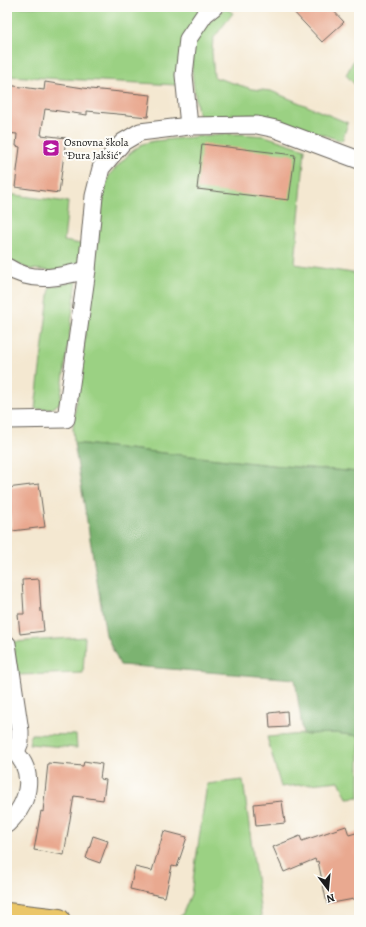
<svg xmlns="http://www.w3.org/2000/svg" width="366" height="927" font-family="Alegreya,serif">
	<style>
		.green { fill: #9bd183; stroke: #5c7650 }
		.forest { fill: #7cb371; stroke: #4c6846 }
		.building { fill: #e9a990 }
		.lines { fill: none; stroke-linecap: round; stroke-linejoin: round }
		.street-casing { stroke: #68635b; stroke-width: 19 }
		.primary-casing { stroke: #68635b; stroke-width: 24 }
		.street { stroke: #fff; stroke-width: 17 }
		.primary { stroke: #ebc669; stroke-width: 22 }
		.labels { text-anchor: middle; stroke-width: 4; stroke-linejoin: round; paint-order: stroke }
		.poi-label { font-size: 11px; fill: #1c1c1c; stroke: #fdfcf7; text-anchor: start }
	</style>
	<rect width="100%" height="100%" fill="#fdfcf7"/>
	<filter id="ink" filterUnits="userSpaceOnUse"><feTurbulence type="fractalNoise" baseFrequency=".025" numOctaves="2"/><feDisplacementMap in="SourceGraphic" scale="8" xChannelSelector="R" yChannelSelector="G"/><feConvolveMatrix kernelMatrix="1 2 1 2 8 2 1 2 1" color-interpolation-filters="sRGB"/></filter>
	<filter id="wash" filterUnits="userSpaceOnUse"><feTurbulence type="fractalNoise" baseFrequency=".012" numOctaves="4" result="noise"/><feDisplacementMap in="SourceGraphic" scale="16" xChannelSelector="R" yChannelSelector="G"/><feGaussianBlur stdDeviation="0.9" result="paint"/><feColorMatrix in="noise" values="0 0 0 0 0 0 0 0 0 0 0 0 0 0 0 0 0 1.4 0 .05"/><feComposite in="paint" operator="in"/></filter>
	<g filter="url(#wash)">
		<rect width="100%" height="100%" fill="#f4e8d1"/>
		<!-- green -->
		<g class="green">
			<polygon points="7,7 205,7 177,85 7,76"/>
			<path d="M 225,8 L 233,13 L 213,39 L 212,52 L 214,77 L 252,89 L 271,91 L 348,123 L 342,141 L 267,116 L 244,115 L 199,119 C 196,99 187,60 195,42 C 201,28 214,18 225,8 Z"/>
			<polygon points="359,50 359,89 346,75"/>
			<polygon points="221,134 240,134 265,136 305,149 295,264 359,274 359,472 271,465 74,443 73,427 104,192 109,175 129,154 142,144 154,141"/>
			<polygon points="7,194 68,202 64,241 81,244 79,264 55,271 28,269 7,259"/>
			<polygon points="77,281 60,403 51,409 35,409 50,287"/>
			<polygon points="85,637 83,673 17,675 13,642"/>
			<polygon points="336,733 359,736 359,797 347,798 339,781 281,787 267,737 303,734"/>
			<polygon points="31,734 76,735 77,748 29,744"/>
			<polygon points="243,780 261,915 261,920 175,920 182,915 191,894 207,784"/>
		</g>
		<!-- forest -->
		<polygon class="forest" points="74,443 271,465 359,472 359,736 336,733 303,734 295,679 120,665 106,635"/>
		<g id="blocks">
			<!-- building -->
			<g class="building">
				<polygon points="289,7 330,7 344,22 322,42"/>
				<polygon points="45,82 90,89 151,95 148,117 87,111 87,115 45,109 41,135 66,138 59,193 15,187 20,147 16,146 17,134 7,133 7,85 44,90"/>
				<polygon points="202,144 295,155 289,200 197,189"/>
				<polygon points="39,484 45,527 12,531 7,488"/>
				<polygon points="39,579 41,612 42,612 44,631 20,634 18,614 24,614 22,580"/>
				<polygon points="287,711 288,727 270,728 269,713"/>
				<polygon points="84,761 102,764 100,779 106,780 103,800 74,796 64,855 34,850 41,811 43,812 48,763 83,766"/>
				<polygon points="282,801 285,823 256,826 254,804"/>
				<polygon points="346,826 349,835 359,832 359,898 327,904 318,861 316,862 315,859 284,872 273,847 300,836 302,841"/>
				<polygon points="164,831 187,837 177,867 172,866 165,897 130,889 135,867 152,871"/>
				<polygon points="93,836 108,841 100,863 86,858"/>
			</g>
		</g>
	</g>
	<g filter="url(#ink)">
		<use href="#blocks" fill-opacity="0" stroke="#68635b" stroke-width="1"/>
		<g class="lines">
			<!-- street casing -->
			<g class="street-casing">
				<g id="street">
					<polyline points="189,126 184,75 188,39 205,14 214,7"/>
					<path d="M 7,267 C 33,284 59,277 87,270"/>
					<polyline points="7,420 66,419 87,270 94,196 101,168 123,142 140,132 189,126 257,125 276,129 359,160"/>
					<polyline points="7,644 20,731 20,742 16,752"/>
					<path d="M 7,824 C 31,802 38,766 7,746"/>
				</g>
			</g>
			<!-- primary casing -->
			<g class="primary-casing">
				<polyline id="primary" points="7,914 59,920"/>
			</g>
			<!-- street -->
			<use href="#street" class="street"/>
			<!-- primary -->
			<use href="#primary" class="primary"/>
		</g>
	</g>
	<!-- icons -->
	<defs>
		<g id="school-square" transform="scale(0.9)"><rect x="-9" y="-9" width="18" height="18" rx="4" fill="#b5179e" stroke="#fdfcf7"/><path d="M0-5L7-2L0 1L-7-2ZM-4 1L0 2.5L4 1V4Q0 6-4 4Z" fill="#fff"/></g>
	</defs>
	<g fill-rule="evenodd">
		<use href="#school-square" x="51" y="148"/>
	</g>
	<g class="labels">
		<!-- poi labels -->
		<g class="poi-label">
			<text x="64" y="146">Osnovna škola<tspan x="64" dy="13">"Đura Jakšić"</tspan></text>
		</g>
	</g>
	<!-- margin -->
	<rect width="366" height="927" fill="none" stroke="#fdfcf7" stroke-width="24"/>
	<!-- north arrow -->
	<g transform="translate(328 889) rotate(164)" stroke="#fdfcf7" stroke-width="3" paint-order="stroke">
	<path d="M0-3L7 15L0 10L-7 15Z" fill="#1c1c1c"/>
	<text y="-6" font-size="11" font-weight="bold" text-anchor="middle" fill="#1c1c1c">N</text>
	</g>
</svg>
